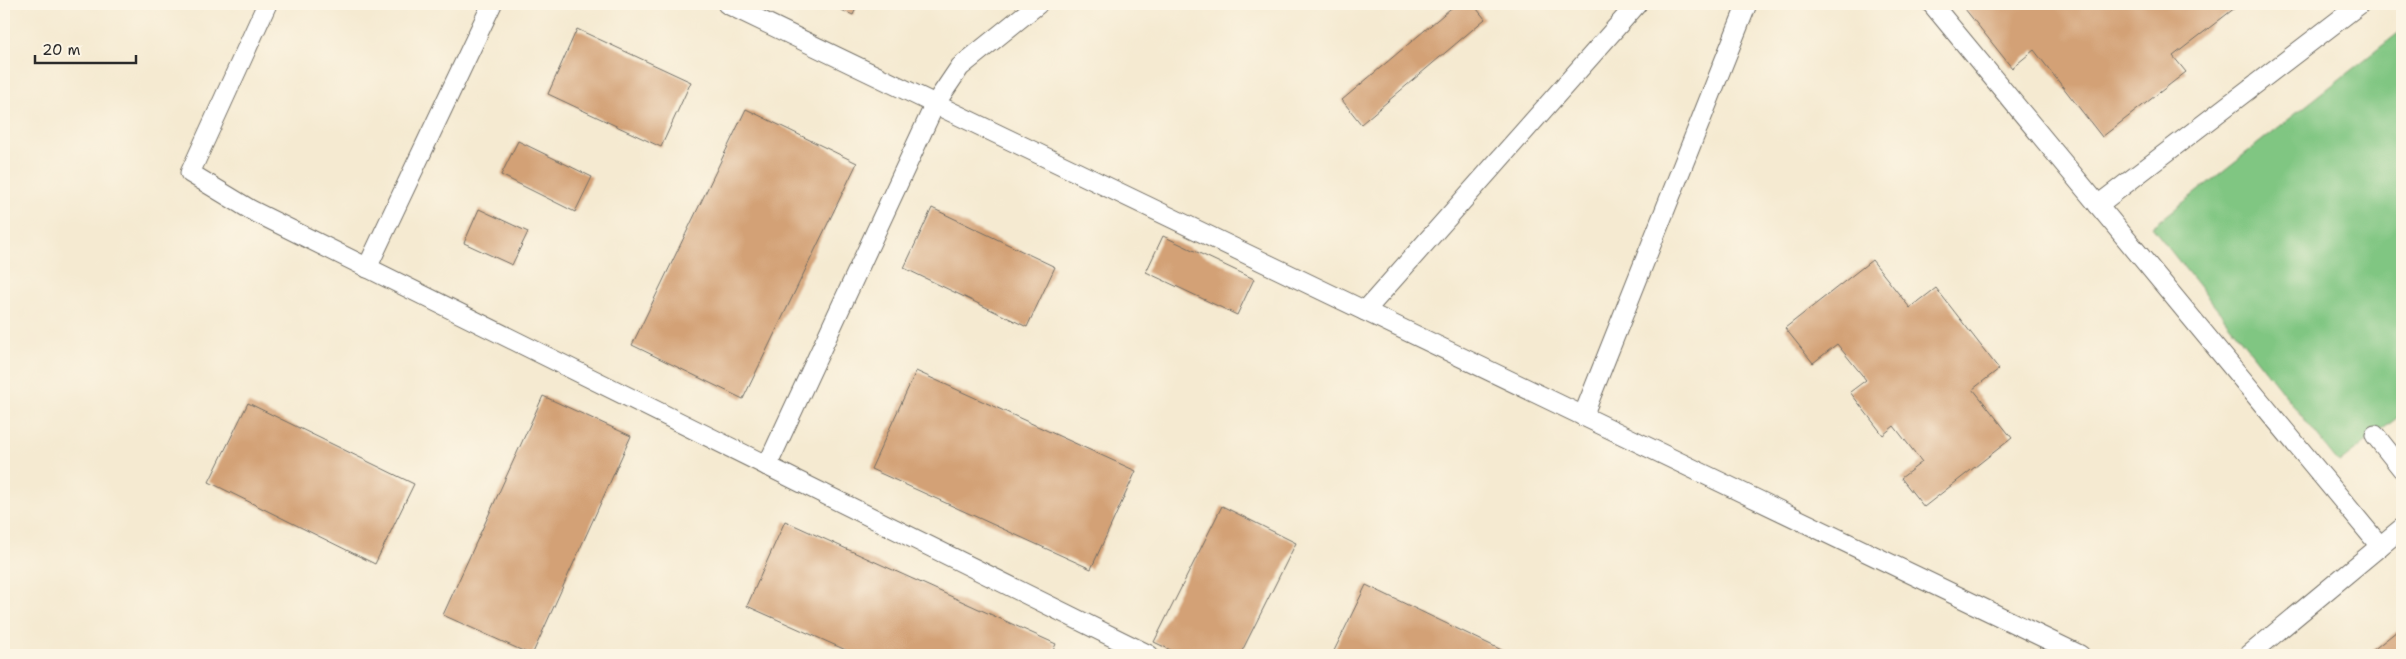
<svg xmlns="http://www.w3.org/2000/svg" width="2406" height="659" font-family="'Shantell Sans',sans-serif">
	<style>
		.green { fill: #80c682; stroke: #567856 }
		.building { fill: #d3a176 }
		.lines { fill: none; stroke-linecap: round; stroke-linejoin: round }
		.lane-casing { stroke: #726e65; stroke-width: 21 }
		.lane { stroke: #fff; stroke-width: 19 }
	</style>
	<rect width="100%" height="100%" fill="#fcf5e5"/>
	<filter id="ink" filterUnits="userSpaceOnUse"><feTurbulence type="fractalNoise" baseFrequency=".02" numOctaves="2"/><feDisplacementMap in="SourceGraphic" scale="10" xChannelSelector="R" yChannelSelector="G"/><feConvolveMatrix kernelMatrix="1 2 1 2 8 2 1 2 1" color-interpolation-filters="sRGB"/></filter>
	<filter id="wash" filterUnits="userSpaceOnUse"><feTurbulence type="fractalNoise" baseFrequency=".0096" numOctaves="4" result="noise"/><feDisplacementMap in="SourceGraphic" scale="20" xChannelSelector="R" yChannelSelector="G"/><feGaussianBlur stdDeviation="1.12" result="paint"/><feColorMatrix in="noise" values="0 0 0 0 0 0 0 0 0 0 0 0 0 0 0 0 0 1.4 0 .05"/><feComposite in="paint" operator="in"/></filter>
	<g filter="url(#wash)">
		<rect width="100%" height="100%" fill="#f5ead1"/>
		<!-- green -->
		<polygon class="green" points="2402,30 2402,414 2339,463 2152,227"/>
		<g id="blocks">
			<!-- building -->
			<g class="building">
				<polygon points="828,4 858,4 853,15"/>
				<polygon points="1456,4 1473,4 1485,19 1361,124 1342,100"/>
				<polygon points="1961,4 2240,4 2173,56 2186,72 2102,137 2034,50 2012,68"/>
				<polygon points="577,29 691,82 661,147 548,94"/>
				<polygon points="746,109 857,163 743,399 632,345"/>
				<polygon points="518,141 592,177 575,212 501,175"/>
				<polygon points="932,208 1055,267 1027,327 904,268"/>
				<polygon points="479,209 528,232 512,265 464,243"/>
				<polygon points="1163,236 1254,279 1237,315 1146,272"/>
				<polygon points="1872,260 1910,308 1936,288 1999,369 1973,389 2012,438 1924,507 1901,478 1922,462 1894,426 1883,435 1850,392 1866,380 1837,344 1813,363 1785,328"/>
				<polygon points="916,371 1136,471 1091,569 871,469"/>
				<polygon points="543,396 631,436 532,655 443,615"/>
				<polygon points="248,403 414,484 375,564 209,482"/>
				<polygon points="1222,506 1296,543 1240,655 1181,655 1154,642"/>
				<polygon points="785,521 1056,644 1051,655 857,655 747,606"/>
				<polygon points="1366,585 1512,655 1332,655"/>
				<polygon points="2402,627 2402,655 2367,655"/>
			</g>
		</g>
	</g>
	<g filter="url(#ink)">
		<use href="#blocks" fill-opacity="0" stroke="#726e65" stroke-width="1"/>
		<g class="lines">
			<!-- lane casing -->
			<g class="lane-casing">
				<g id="lane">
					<polyline points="267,4 190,173 251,210 1149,655"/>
					<polyline points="727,4 2080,655"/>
					<polyline points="1932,4 2380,546"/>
					<polyline points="2098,205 2360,4"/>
					<polyline points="367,268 492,4"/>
					<polyline points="1365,311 1637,4"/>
					<polyline points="1583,416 1747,4"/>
					<polyline points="2375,435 2402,469"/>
					<polyline points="767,466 935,104 960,67 1038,4"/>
					<polyline points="2249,655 2402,528"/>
				</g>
			</g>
			<!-- lane -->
			<use href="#lane" class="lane"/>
		</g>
	</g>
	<!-- margin -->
	<rect width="2406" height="659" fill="none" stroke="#fcf5e5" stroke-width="20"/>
	<!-- scale -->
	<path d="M35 55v8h101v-8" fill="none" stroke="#2b2b2b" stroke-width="2.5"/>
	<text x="42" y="55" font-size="15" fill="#2b2b2b" stroke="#fcf5e5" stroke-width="4" paint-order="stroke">20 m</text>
</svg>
